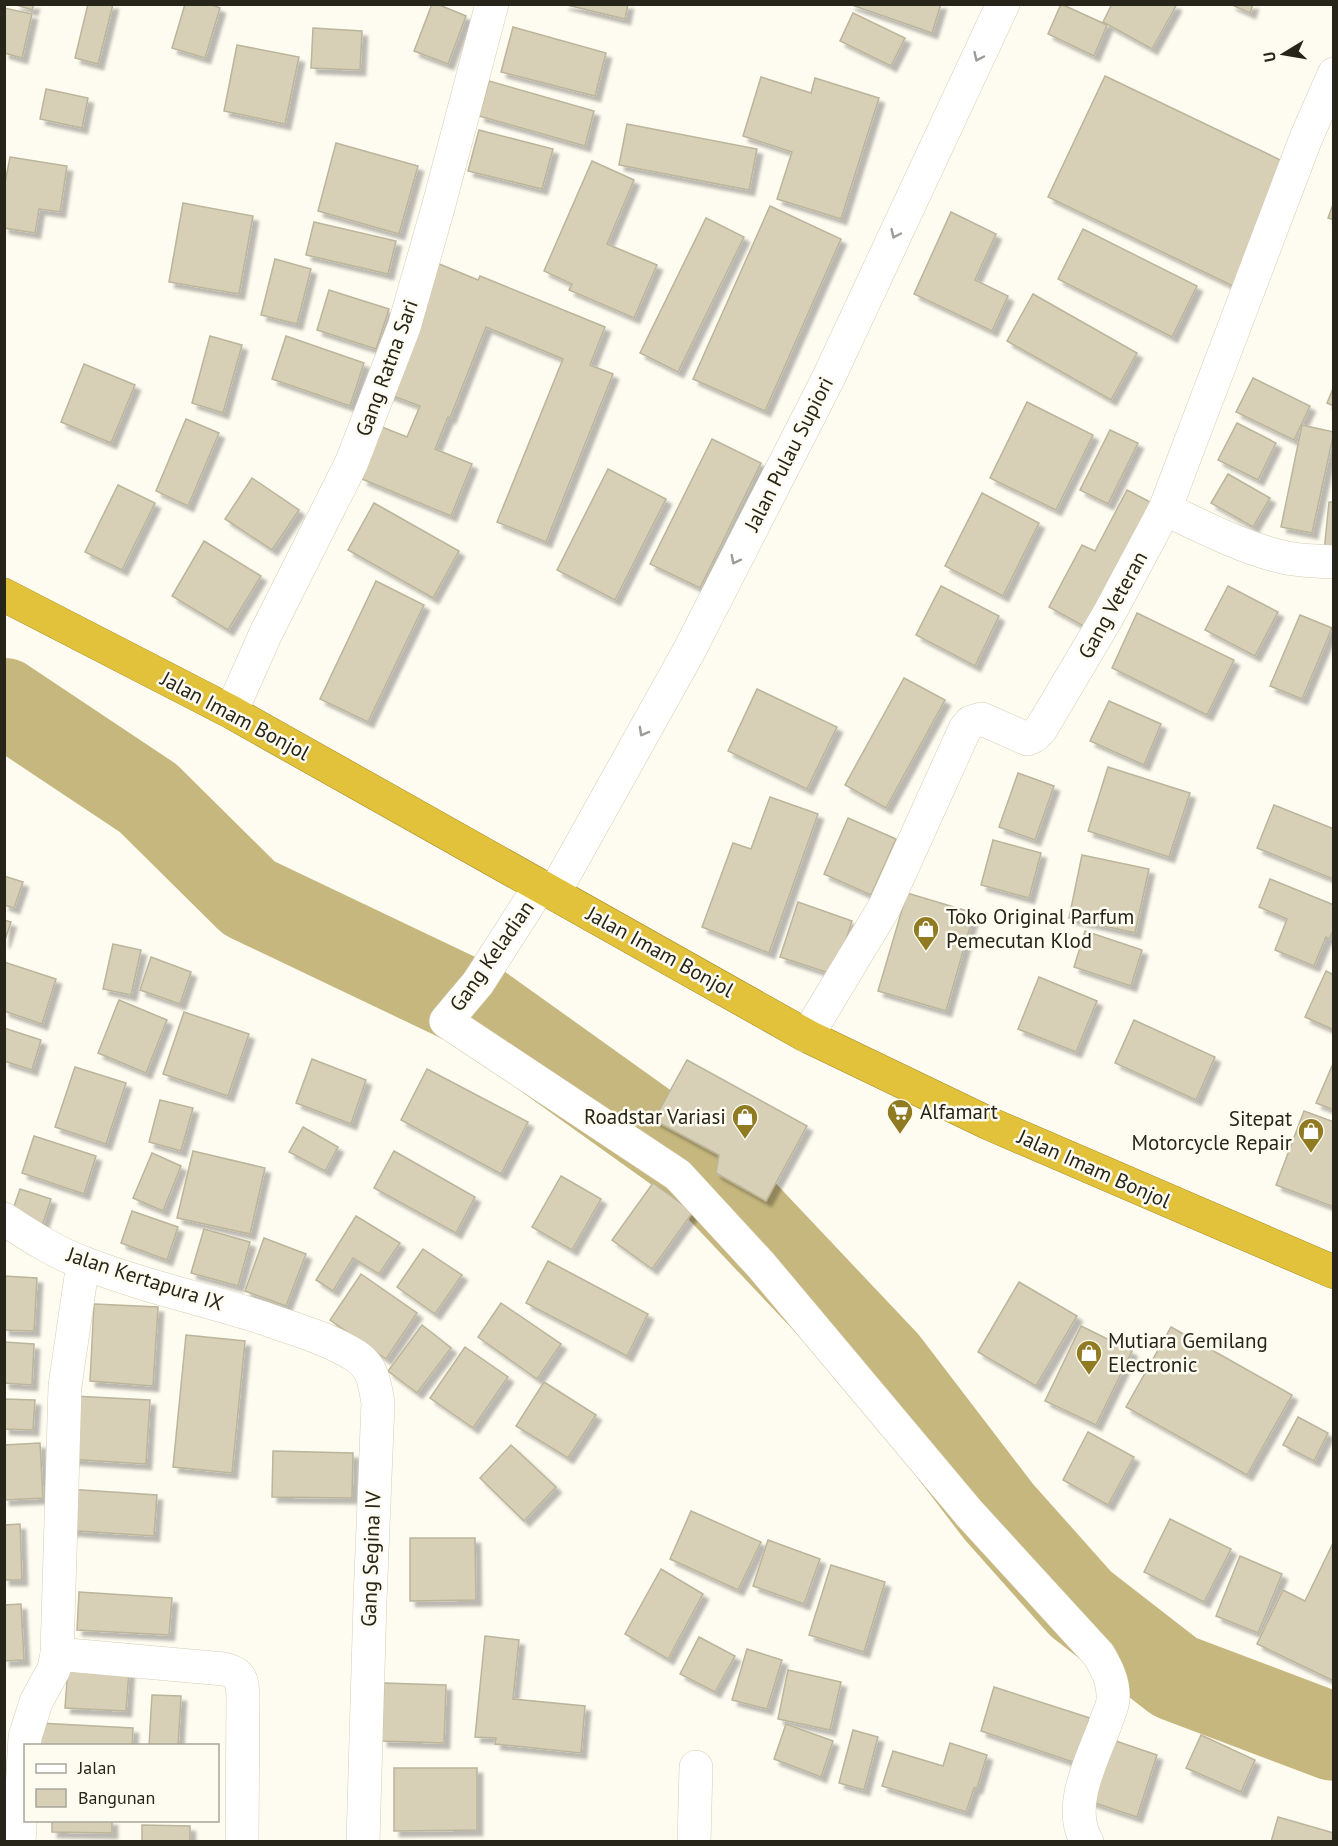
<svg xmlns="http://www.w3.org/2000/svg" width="1338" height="1846" font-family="'PT Sans',sans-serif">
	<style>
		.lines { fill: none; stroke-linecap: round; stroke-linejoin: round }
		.river { stroke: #c6b77e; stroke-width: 88 }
		.building { fill: #d7d0b6; stroke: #bbb59b; stroke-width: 1.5; filter: url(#shadow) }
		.minor-casing { stroke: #d5ceb4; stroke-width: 34 }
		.highway-casing { stroke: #a18b2f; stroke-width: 34 }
		.minor { stroke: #fff; stroke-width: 33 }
		.highway { stroke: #e2c23a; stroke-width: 33 }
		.oneway { stroke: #9e9c98 }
		.labels { text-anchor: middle; stroke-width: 5; stroke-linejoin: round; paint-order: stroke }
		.street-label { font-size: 21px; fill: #27241a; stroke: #fefbf0 }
		.poi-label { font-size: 21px; fill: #27241a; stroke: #fefbf0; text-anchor: start }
	</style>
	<defs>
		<filter id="shadow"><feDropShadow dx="5.5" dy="5.5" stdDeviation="1.5" flood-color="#0004"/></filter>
	</defs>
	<rect width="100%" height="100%" fill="#fefbf0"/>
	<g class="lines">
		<!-- river -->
		<polyline class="river" points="4,702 148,798 249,898 480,1008 694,1161 885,1363 999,1512 1081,1604 1175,1677 1334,1737"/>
	</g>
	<!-- building -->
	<g class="building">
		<polygon points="14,4 34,4 32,10"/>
		<polygon points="88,4 113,4 98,64 75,58"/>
		<polygon points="185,4 210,4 220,8 205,58 172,48"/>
		<polygon points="432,4 437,4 466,16 448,64 414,51"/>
		<polygon points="563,4 628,4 625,19"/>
		<polygon points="849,4 941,4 932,33"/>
		<polygon points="1061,4 1107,25 1094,56 1048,34"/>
		<polygon points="1112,4 1174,4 1176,6 1152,49 1103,22"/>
		<polygon points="1230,4 1253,4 1250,13"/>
		<polygon points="4,8 32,14 22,58 4,53"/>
		<polygon points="853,13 905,38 891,66 840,41"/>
		<polygon points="513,27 606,53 595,96 501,72"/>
		<polygon points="313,28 362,31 360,70 311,68"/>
		<polygon points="237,45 299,57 285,124 224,111"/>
		<polygon points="1105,76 1293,166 1235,287 1048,197"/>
		<polygon points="761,77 811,93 815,78 879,98 841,219 777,199 792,152 743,136"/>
		<polygon points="489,81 594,111 585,146 479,116"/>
		<polygon points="46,89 88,98 82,128 40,119"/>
		<polygon points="627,124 757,149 749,190 619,165"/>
		<polygon points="479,130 553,149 542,189 468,171"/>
		<polygon points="336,143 418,166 399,234 318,211"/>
		<polygon points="10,157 67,166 60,212 39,209 35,233 4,228 4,188"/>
		<polygon points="592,161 634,180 607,244 657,265 634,318 569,290 572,284 544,271"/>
		<polygon points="1334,202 1334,220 1328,218"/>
		<polygon points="183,203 253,216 239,294 169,282"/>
		<polygon points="770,206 841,239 765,411 693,379"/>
		<polygon points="951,212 996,234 975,280 1008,296 992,331 914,294"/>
		<polygon points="706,218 744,237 678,372 640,353"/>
		<polygon points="314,222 396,241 388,274 306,255"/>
		<polygon points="1083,229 1197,286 1172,337 1058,279"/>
		<polygon points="275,259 311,269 297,324 261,315"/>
		<polygon points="437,263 478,280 480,276 605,327 590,365 613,374 546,542 497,522 563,359 486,327 450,418 448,417 435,449 472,464 451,516 362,479 382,427 407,437 420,406 385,393"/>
		<polygon points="329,290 389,309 376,349 317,330"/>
		<polygon points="1033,294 1137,353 1111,400 1007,341"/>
		<polygon points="210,336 242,345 223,413 192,403"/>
		<polygon points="286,336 364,363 350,406 272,379"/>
		<polygon points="84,364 135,385 111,443 61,422"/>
		<polygon points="1253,378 1310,406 1294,440 1236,412"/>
		<polygon points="1334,386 1334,406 1327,403"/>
		<polygon points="1027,402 1093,435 1056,510 990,478"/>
		<polygon points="186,419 219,433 188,506 156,491"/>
		<polygon points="1237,423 1276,443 1258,480 1218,460"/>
		<polygon points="1302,425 1334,432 1312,533 1281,527"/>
		<polygon points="1110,430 1138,443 1108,504 1080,490"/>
		<polygon points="712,439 761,463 700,588 650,564"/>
		<polygon points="608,469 666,499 615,600 557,570"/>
		<polygon points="1228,474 1270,498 1253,527 1211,503"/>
		<polygon points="252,478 299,510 272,550 225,519"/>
		<polygon points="118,485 155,503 122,570 85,552"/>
		<polygon points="1127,490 1154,504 1087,628 1049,607 1082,545 1095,551"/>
		<polygon points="982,493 1039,523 1003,596 945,566"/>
		<polygon points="1329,502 1334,502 1334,553 1324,552"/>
		<polygon points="374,503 459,551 433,598 348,550"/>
		<polygon points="204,541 261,576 228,630 172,596"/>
		<polygon points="376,581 424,605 368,722 320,699"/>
		<polygon points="941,586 999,616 975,666 916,635"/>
		<polygon points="1228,586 1278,612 1255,656 1205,630"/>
		<polygon points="1137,613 1234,660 1207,715 1112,668"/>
		<polygon points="1300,615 1332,628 1302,699 1270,686"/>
		<polygon points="904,678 945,700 886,808 845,785"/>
		<polygon points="757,689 837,727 807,789 728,751"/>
		<polygon points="1109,701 1161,724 1144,765 1090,741"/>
		<polygon points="1108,767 1190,793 1169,857 1088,831"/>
		<polygon points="1018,773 1054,786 1035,840 999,827"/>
		<polygon points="770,797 818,814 769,953 702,927 733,843 751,849"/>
		<polygon points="1274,805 1334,829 1333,879 1257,848"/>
		<polygon points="848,818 896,839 871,895 824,874"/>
		<polygon points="993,840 1041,853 1029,898 981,885"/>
		<polygon points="1082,855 1149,869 1135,933 1069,918"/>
		<polygon points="4,876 23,882 14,908 4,905"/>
		<polygon points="1270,879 1334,905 1334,929 1329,939 1326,937 1314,966 1275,950 1287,919 1259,907"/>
		<polygon points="907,893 974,913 946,1011 878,991"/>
		<polygon points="798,902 852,921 835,975 780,957"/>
		<polygon points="4,920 11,922 4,943"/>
		<polygon points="1085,931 1142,950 1131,986 1074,967"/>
		<polygon points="113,944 141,950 131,995 103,989"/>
		<polygon points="151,957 191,972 180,1004 140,990"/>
		<polygon points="4,962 56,979 42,1024 4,1011"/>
		<polygon points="1326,971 1334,975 1334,1030 1305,1017"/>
		<polygon points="1039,977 1097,1001 1076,1052 1018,1029"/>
		<polygon points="119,1000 167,1020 146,1073 98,1053"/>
		<polygon points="184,1012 249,1034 228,1096 163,1074"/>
		<polygon points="1134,1020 1215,1057 1196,1100 1115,1063"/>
		<polygon points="4,1028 41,1040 32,1070 4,1061"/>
		<polygon points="312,1059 366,1080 351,1124 296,1103"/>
		<polygon points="687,1060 807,1126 766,1201 716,1173 719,1155 654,1120"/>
		<polygon points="1332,1066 1334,1067 1334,1110 1316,1103"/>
		<polygon points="75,1067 126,1083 106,1144 55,1127"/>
		<polygon points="427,1069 528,1122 501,1174 401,1120"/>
		<polygon points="160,1100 193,1108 181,1151 149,1142"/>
		<polygon points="1304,1111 1334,1122 1334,1207 1276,1185"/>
		<polygon points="303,1127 338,1147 325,1171 289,1152"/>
		<polygon points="34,1136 96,1156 84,1194 22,1173"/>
		<polygon points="193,1151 265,1168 250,1234 177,1218"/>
		<polygon points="394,1151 475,1197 456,1233 374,1188"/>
		<polygon points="152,1153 181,1166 163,1211 133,1198"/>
		<polygon points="561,1176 601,1199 572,1250 532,1227"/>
		<polygon points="653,1183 693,1212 652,1269 612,1240"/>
		<polygon points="20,1189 51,1199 42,1226 11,1215"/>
		<polygon points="132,1211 178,1227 167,1260 121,1243"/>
		<polygon points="356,1216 400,1243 379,1274 353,1258 333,1291 316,1280"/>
		<polygon points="204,1229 250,1242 238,1286 191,1273"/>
		<polygon points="264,1238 306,1254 286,1306 245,1291"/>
		<polygon points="423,1249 462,1275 435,1314 397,1287"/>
		<polygon points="548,1261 648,1314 627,1356 526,1303"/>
		<polygon points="361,1274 417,1313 386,1359 330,1320"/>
		<polygon points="4,1276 37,1278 34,1331 4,1330"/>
		<polygon points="1019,1282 1077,1316 1036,1386 978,1352"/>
		<polygon points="501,1303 561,1344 537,1379 478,1337"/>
		<polygon points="94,1304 158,1307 153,1386 90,1381"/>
		<polygon points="422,1325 451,1348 417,1393 388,1371"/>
		<polygon points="1081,1326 1132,1351 1096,1425 1045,1401"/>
		<polygon points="1171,1327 1292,1395 1247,1475 1126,1407"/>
		<polygon points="186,1335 245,1341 232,1473 173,1467"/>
		<polygon points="4,1342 34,1344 32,1385 4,1383"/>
		<polygon points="465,1347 508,1377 473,1428 430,1398"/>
		<polygon points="544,1382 596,1415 568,1458 516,1426"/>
		<polygon points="73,1396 150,1400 146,1464 68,1459"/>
		<polygon points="4,1399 35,1400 33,1430 4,1429"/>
		<polygon points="1298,1417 1328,1433 1314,1461 1283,1445"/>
		<polygon points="1088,1432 1134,1457 1108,1505 1063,1480"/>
		<polygon points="40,1443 43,1498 4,1500 4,1445"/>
		<polygon points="511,1445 556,1487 524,1521 480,1478"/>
		<polygon points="273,1451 353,1453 352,1498 272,1497"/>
		<polygon points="67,1489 157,1495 154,1536 64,1530"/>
		<polygon points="691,1511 761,1542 738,1590 670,1559"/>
		<polygon points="1170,1519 1231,1549 1204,1602 1144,1572"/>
		<polygon points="20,1524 22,1580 4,1580 4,1525"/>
		<polygon points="410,1538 475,1538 476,1600 410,1601"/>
		<polygon points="768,1540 820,1559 804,1604 753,1586"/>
		<polygon points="1334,1541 1334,1681 1257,1644 1283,1590 1305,1601"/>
		<polygon points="1240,1556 1282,1574 1258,1633 1216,1616"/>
		<polygon points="831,1565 885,1582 864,1652 809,1635"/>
		<polygon points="661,1569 703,1594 668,1659 625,1634"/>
		<polygon points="79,1592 172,1598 169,1635 77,1630"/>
		<polygon points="21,1604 24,1660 4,1661 4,1605"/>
		<polygon points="485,1636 519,1640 513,1699 585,1706 581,1753 495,1744 496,1738 475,1737"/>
		<polygon points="699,1637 735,1656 715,1692 680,1674"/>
		<polygon points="747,1649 782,1660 767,1709 732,1700"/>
		<polygon points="68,1667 129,1671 126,1711 65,1708"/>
		<polygon points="788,1670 841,1682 830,1730 778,1719"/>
		<polygon points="384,1683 446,1685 444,1743 382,1741"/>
		<polygon points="994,1687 1090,1718 1076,1763 981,1731"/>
		<polygon points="152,1695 181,1696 178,1746 149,1746"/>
		<polygon points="38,1723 133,1728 132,1746 36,1746"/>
		<polygon points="786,1724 833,1741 821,1777 774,1759"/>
		<polygon points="853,1730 878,1737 864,1790 839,1783"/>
		<polygon points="1201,1735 1255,1760 1241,1792 1186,1768"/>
		<polygon points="1104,1737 1157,1755 1137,1817 1083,1799"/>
		<polygon points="950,1743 987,1755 977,1788 974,1788 966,1812 882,1786 893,1751 943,1766"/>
		<polygon points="394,1768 477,1768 477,1830 394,1831"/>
		<polygon points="1278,1817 1334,1833 1334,1842 1271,1842"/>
		<polygon points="52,1820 112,1820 112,1833 52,1832"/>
		<polygon points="142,1825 190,1826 190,1842 142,1842"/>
	</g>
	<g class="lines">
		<!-- minor casing -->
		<g class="minor-casing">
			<g id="minor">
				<path d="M 1165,509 C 1203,527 1241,547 1282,557 C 1299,561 1316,561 1334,562"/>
				<polyline points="231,712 266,633 351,464 404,327 438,208 492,4"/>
				<path d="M 540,886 L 478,983 L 446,1021 L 678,1175 L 761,1265 L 969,1513 L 1099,1655 C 1107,1669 1114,1682 1113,1699 C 1113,1707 1107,1717 1105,1725 C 1092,1760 1066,1807 1087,1842"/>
				<polyline points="554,893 689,651 827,381 1003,4"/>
				<polyline points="807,1036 884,908 965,729 971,722 982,719 1027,739 1034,736 1041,729 1109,614 1165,509 1306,138 1334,74"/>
				<path d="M 4,1219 C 30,1236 56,1253 84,1263 C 142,1286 204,1299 263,1318 C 293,1329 328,1338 356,1356 C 373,1367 375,1384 378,1403 L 370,1601 L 363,1842"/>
				<path d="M 57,1654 L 224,1669 C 242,1673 242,1680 243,1697 L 242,1842"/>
				<polyline points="19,1842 25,1737 36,1702 54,1669 57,1654 65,1386 83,1263"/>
				<polyline points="694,1842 696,1767"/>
			</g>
		</g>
		<!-- highway casing -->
		<g class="highway-casing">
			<polyline id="highway" points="4,595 231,712 807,1036 988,1123 1334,1272"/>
		</g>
		<!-- minor -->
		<use href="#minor" class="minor"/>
		<!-- highway -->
		<use href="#highway" class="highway"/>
	</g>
	<!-- one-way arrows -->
	<defs><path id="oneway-chevron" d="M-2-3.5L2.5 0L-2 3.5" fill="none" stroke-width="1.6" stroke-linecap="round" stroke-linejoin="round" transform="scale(1.5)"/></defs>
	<g class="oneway">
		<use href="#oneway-chevron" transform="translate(978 57) rotate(115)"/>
		<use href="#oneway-chevron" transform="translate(895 234) rotate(115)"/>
		<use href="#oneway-chevron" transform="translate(735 560) rotate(117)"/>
		<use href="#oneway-chevron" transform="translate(643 732) rotate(119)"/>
	</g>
	<!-- icons -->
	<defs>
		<g id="shop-pin" transform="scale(1.35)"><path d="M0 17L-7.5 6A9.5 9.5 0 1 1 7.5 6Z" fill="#917b22" stroke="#fefbf0"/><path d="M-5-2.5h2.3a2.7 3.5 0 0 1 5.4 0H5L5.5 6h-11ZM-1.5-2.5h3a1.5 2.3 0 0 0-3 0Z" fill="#fff"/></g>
		<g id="supermarket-pin" transform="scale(1.35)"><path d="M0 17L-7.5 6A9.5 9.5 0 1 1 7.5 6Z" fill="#917b22" stroke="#fefbf0"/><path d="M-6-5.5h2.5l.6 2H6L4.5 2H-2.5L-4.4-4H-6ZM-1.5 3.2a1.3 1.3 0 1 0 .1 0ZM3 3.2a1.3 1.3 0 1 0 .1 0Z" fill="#fff"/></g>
	</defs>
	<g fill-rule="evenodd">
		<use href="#shop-pin" x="926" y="929"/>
		<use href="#supermarket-pin" x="900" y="1112"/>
		<use href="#shop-pin" x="745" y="1117"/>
		<use href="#shop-pin" x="1311" y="1131"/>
		<use href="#shop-pin" x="1089" y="1353"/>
	</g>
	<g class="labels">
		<!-- street labels -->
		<g class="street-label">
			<text transform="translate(387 368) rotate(-70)" y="7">Gang Ratna Sari</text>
			<text transform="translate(789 454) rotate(-63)" y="7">Jalan Pulau Supiori</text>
			<text transform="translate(1113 605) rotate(-61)" y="7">Gang Veteran</text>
			<text transform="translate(235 716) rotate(28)" y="7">Jalan Imam Bonjol</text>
			<text transform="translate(660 952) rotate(29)" y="7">Jalan Imam Bonjol</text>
			<text transform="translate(492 956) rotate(-55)" y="7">Gang Keladian</text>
			<text transform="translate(1094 1169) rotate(24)" y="7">Jalan Imam Bonjol</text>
			<text transform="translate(145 1279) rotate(18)" y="7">Jalan Kertapura IX</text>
			<text transform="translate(371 1559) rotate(-88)" y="7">Gang Segina IV</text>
		</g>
		<!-- poi labels -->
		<g class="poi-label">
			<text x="946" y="924">Toko Original Parfum<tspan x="946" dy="24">Pemecutan Klod</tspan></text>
			<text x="920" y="1119">Alfamart</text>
			<text x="726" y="1124" text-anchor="end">Roadstar Variasi</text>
			<text x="1292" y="1126" text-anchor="end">Sitepat<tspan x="1292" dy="24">Motorcycle Repair</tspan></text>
			<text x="1108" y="1348">Mutiara Gemilang<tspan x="1108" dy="24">Electronic</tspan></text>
		</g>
	</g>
	<!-- border -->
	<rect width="1338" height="1846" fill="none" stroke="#27241a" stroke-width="12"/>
	<!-- legend -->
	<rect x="24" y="1744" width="195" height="78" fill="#fefbf0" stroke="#a8a59a" stroke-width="1.5"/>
	<rect x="36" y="1764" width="30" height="9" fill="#ffffff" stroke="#a8a59a" stroke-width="1.5"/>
	<text x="78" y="1774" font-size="18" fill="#27241a">Jalan</text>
	<rect x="36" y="1789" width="30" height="18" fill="#d7d0b6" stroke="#a8a59a" stroke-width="1.5"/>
	<text x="78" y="1804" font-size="18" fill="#27241a">Bangunan</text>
	<!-- north arrow -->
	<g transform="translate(1284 54) rotate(259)" stroke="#fefbf0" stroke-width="4.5" paint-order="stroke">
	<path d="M0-4.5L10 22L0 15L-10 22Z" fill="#27241a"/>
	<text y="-9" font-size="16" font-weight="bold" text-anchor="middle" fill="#27241a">U</text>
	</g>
</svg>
